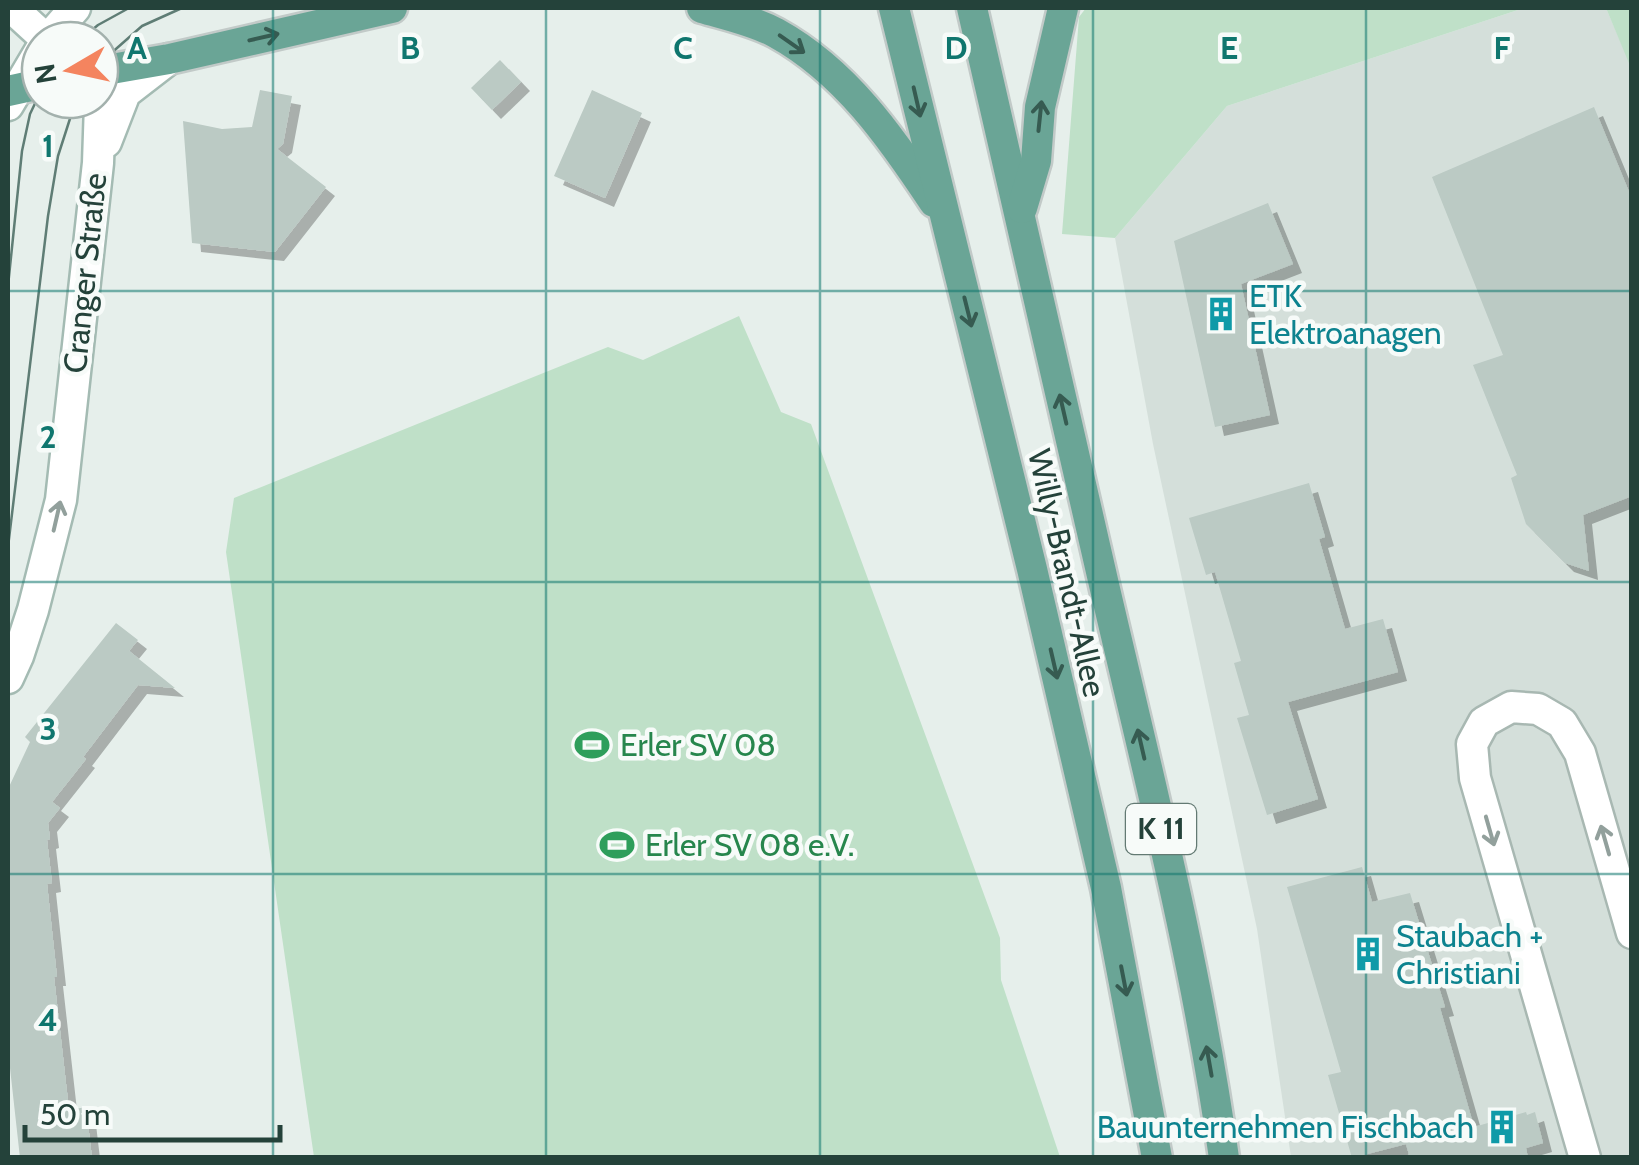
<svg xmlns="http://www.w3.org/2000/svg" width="1639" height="1165" font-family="Cabin,sans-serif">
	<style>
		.built { fill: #d4dfda }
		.green { fill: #bfe0c8 }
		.building { fill: #bbcac4; filter: url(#shadow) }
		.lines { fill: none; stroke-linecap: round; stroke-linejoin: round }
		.minor-casing { stroke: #a8b8b2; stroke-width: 35 }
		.secondary-casing { stroke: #a4bbb3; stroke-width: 35 }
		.primary-casing { stroke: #c2cac8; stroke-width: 35 }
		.minor { stroke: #fff; stroke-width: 30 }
		.secondary { stroke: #fff; stroke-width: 30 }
		.primary { stroke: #6aa596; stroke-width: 30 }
		.tram { stroke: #5f7d75; stroke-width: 2.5 }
		.oneway { stroke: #365b51 }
		.oneway2 { stroke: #92a09c }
		.grid { fill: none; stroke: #0f766e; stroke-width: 2.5; stroke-opacity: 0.55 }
		.labels { text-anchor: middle; stroke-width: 9; stroke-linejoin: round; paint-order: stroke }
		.shield { fill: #f7fbf9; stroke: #637a73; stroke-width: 2.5 }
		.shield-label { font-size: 30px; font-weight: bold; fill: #24423a }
		.street-label { font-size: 32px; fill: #24423a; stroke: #f7fbf9 }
		.culture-label { font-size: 32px; fill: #0d838f; stroke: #f7fbf9; text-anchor: start }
		.leisure-label { font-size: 32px; fill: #27864d; stroke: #f7fbf9; text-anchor: start }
		.grid-label { font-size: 32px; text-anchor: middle; font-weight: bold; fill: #0f766e; stroke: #f7fbf9; stroke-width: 9; stroke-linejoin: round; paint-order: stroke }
	</style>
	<defs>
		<filter id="shadow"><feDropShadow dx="9" dy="9" stdDeviation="0" flood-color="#0004"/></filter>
	</defs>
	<rect width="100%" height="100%" fill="#e6efeb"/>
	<!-- built -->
	<polygon class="built" points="1524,8 1606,8 1632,68 1631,1157 1291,1157 1257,929 1153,444 1115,238 1227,106"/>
	<!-- green -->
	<g class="green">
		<polygon points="1086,8 1524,8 1227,106 1115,238 1062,234 1079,17"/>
		<polygon points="1606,8 1631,8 1631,68"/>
		<polygon points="739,316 781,412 811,424 1000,938 1001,980 1060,1157 314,1157 226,552 234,498 608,347 643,360"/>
	</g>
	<!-- building -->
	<g class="building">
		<polygon points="500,60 521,82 492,110 471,88"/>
		<polygon points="260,90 292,96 283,144 277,149 326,187 275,252 192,243 183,121 222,129 252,127"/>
		<polygon points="592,90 642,113 605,198 554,176"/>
		<polygon points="1594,107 1632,199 1632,496 1583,515 1589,571 1565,563 1526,524 1511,478 1517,475 1473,365 1503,355 1432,177"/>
		<polygon points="1268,203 1293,264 1241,284 1270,415 1215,427 1174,241"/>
		<polygon points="1309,483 1325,537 1319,539 1345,629 1383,619 1398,672 1288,702 1318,799 1267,815 1237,718 1249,715 1234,663 1241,661 1215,572 1206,575 1189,518"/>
		<polygon points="116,623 138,640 129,651 175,688 138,685 83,757 86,759 52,802 60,808 48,823 50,839 47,840 52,883 47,884 57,977 54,977 69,1110 86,1107 92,1158 20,1158 8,1050 8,789 30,742 25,737"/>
		<polygon points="1362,867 1372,902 1410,893 1445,1007 1440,1008 1474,1127 1526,1112 1527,1115 1535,1112 1543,1143 1526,1148 1528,1158 1410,1158 1406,1144 1352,1158 1328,1075 1341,1072 1287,887"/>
	</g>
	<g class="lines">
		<!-- minor casing -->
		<g class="minor-casing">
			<polyline id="minor" points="1585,1158 1475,778 1472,744 1484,722 1511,707 1538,709 1562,723 1580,753 1632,933"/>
		</g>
		<!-- secondary casing -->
		<g class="secondary-casing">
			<g id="secondary">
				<polyline points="12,8 47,40"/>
				<polyline points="47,40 75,8"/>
				<polyline points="8,105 40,51"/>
				<polyline points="106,142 125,93 169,59"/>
				<polyline points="8,678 18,656 33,610 61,500 98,163 100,104 97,100"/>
			</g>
		</g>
		<!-- primary casing -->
		<g class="primary-casing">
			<g id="primary">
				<path d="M 702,8 C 726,15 754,21 776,33 C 845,71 891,137 934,202"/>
				<polyline points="894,8 1032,569 1106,888 1157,1158"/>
				<path d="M 972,8 C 1018,201 1060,395 1105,589 C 1149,778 1197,965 1224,1158"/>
				<polyline points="100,71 169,59 392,8"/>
				<polyline points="8,91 40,84"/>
				<polyline points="1022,208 1036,161 1040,107 1063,8"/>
			</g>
		</g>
		<!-- minor -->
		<use href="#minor" class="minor"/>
		<!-- secondary -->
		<use href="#secondary" class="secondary"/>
		<!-- primary -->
		<use href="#primary" class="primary"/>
		<!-- tram -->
		<g class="tram">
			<polyline points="80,40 98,25 129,8"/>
			<polyline points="100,63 142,26 182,8"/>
			<polyline points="8,286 22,151 30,114 40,93"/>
			<polyline points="8,547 48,216 58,156 76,100"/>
		</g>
	</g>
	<!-- one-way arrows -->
	<defs><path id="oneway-shaft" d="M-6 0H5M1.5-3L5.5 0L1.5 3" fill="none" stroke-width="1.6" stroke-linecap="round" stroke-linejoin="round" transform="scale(2.5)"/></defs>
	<g class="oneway">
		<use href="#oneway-shaft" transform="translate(264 37) rotate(-13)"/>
		<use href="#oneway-shaft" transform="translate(792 44) rotate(35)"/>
		<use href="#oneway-shaft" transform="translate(917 102) rotate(77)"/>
		<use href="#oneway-shaft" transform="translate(1040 116) rotate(-84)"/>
		<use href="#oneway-shaft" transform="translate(968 312) rotate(76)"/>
		<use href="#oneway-shaft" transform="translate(1063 409) rotate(-103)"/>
		<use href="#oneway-shaft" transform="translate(1054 664) rotate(77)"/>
		<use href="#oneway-shaft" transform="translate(1141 744) rotate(-103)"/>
		<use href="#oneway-shaft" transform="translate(1124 981) rotate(79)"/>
		<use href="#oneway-shaft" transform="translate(1209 1061) rotate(-100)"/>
	</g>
	<g class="oneway2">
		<use href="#oneway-shaft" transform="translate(57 516) rotate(-77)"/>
		<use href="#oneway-shaft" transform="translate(1490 831) rotate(74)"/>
		<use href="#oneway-shaft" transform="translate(1605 840) rotate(-106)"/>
	</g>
	<!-- grid -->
	<path class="grid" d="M 273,8 L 273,1158M 546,8 L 546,1158M 820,8 L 820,1158M 1093,8 L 1093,1158M 1366,8 L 1366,1158M 8,291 L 1632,291M 8,582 L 1632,582M 8,874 L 1632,874"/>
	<!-- icons -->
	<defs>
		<g id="building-bare" transform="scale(2.7)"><path d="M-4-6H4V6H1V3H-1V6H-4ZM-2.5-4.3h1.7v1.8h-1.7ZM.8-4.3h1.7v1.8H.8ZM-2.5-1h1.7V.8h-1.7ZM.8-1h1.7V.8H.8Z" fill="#0f9aa8" stroke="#f7fbf9" stroke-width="2.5" paint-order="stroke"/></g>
		<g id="stadium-bare" transform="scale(2.7)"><path d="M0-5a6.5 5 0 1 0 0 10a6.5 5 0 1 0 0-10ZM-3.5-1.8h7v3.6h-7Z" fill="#2e9e5b" stroke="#f7fbf9" stroke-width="2.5" paint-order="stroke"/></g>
	</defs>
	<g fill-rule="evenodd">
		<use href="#building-bare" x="1221" y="314"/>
		<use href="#stadium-bare" x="592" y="745"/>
		<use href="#stadium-bare" x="617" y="845"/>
		<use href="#building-bare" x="1368" y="954"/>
		<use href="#building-bare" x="1502" y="1127"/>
	</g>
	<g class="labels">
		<!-- shield labels -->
		<rect class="shield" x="1126" y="804" width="70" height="50" rx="8"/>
		<g class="shield-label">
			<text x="1161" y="839">K 11</text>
		</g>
		<!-- street labels -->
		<g class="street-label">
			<text transform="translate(85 273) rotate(-84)" y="11">Cranger Straße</text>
			<text transform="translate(1067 573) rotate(77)" y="11">Willy-Brandt-Allee</text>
		</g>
		<!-- culture labels -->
		<g class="culture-label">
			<text x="1249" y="307">ETK<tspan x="1249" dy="37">Elektroanagen</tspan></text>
			<text x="1396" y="947">Staubach +<tspan x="1396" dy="37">Christiani</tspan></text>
			<text x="1474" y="1138" text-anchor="end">Bauunternehmen Fischbach</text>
		</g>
		<!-- leisure labels -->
		<g class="leisure-label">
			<text x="620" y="756">Erler SV 08</text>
			<text x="645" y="856">Erler SV 08 e.V.</text>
		</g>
	</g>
	<g class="grid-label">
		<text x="137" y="59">A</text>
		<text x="410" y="59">B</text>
		<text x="683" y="59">C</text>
		<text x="956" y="59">D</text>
		<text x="1229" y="59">E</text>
		<text x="1502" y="59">F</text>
		<text x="48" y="157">1</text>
		<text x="48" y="448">2</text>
		<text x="48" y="740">3</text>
		<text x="48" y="1031">4</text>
	</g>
	<!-- border -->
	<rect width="1639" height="1165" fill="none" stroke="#24423a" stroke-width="20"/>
	<!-- north arrow -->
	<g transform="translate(70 70) rotate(261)"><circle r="48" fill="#f7fbf9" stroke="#a3b1ad" stroke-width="2.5"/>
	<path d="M0-8L18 38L0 25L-18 38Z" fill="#f4845f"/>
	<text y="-15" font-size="28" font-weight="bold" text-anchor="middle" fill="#24423a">N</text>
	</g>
	<!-- scale -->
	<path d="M25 1125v15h255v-15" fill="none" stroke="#24423a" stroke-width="5"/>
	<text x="40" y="1125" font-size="30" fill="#24423a" stroke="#f7fbf9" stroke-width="8" paint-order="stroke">50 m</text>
</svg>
